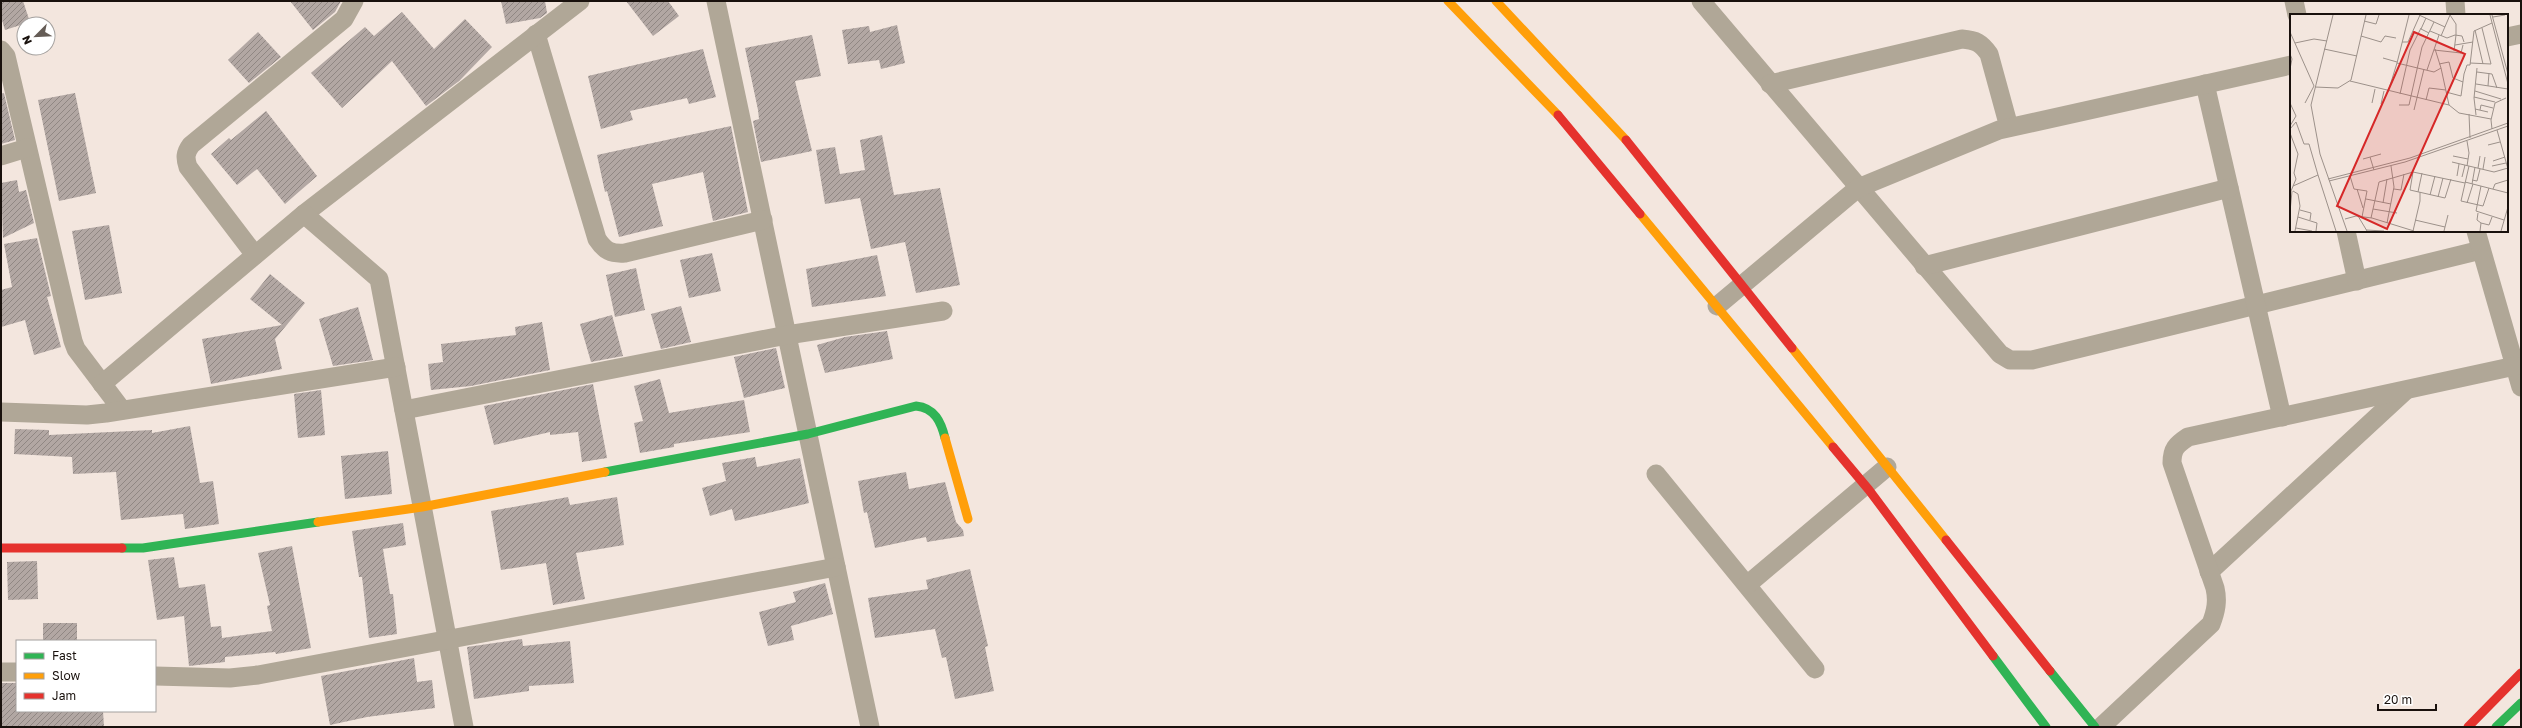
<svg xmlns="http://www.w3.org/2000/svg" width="2522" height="728" font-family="'Golos Text',sans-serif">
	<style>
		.building { fill: url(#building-hatch) }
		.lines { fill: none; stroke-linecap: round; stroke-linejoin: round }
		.street { stroke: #b0a797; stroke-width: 19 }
		.fast { stroke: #30b455; stroke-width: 9 }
		.slow { stroke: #ff9f0a; stroke-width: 9 }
		.jam { stroke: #e5322d; stroke-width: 9 }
		.inset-road { fill: none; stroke: #9c918a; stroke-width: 1 }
		.view { fill: #d62828; fill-opacity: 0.15; stroke: #d62828; stroke-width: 2 }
		.inset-edge { fill: none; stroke: #19110d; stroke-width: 2 }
	</style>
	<defs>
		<pattern id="building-hatch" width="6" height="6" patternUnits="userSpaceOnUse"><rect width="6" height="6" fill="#b2a7a3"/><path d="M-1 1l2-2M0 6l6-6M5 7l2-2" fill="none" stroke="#908783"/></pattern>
	</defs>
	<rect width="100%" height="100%" fill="#f3e6de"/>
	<!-- building -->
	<g class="building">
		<polygon points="1,1 23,1 30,22 5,30 1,17"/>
		<polygon points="290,1 341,1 335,12 313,30"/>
		<polygon points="501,1 545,1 547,13 540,18 506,24"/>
		<polygon points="626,1 668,1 679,16 653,36"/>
		<polygon points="402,12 434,49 465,19 492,47 459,81 426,106 392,61 342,108 311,73 365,27 374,36"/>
		<polygon points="897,25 905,63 881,69 879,60 848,64 842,30 869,26 870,32"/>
		<polygon points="258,32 281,57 249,83 228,60"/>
		<polygon points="812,35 821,76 795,81 812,151 761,162 753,121 759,119 758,110 745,48"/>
		<polygon points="703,49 716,97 689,104 687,98 630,111 633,120 601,129 588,76"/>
		<polygon points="4,93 15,140 1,144 1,94"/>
		<polygon points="75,93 96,193 59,201 38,100"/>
		<polygon points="266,111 317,176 285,204 257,169 237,185 211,154 229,138 231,140"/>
		<polygon points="731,126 748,212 713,221 703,172 652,184 663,226 619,237 607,191 605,192 597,155"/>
		<polygon points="882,135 894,195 940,188 960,285 916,293 905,242 871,249 860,198 825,204 816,150 835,147 840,174 865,170 860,140"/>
		<polygon points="17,180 19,192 26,190 34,223 3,238 1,183"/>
		<polygon points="109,225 122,293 85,300 72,231"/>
		<polygon points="37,238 51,296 47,297 61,347 34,355 25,320 1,327 1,290 12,287 4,244"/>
		<polygon points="712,253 721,291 689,298 680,260"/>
		<polygon points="877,255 886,296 812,307 806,269"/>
		<polygon points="636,268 645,310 615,317 606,275"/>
		<polygon points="270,274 305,303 275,339 282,369 211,384 202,339 282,325 250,299"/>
		<polygon points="681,306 691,342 661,349 651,314"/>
		<polygon points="358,307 373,360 333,366 319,319"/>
		<polygon points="612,315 623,356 591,362 580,324"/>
		<polygon points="542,322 550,370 471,386 431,390 428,364 443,362 441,344 516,335 515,327"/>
		<polygon points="887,331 893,359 825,373 817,345 845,337"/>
		<polygon points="776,348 785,388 744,398 734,357"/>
		<polygon points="660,379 669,413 744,400 750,432 674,444 674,447 640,453 634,423 643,421 634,386"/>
		<polygon points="593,384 607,458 582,462 578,432 550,435 550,432 494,445 484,406"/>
		<polygon points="321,390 325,435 298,438 294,394"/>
		<polygon points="190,426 200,483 213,481 219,524 185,529 183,514 121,520 116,472 73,474 72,457 14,454 15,429 49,430 49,435 152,430 152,433"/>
		<polygon points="388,451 392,494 345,499 341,456"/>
		<polygon points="755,457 757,467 800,458 809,503 735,521 732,509 710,516 702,488 726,481 722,463"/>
		<polygon points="906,472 909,489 945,482 956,522 963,530 964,536 927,542 926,537 875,548 867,512 864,513 858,481"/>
		<polygon points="568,497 570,505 617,497 624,545 576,553 585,599 553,605 546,563 501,570 491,511"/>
		<polygon points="403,523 406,545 383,549 390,594 393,594 397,634 369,638 362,577 359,577 352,531"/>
		<polygon points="292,546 311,648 276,654 275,652 225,657 225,662 189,666 184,616 157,620 148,560 174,557 179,588 205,584 211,627 221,626 222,638 272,631 267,606 270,605 258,553"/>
		<polygon points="37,561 38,599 8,600 7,562"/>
		<polygon points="970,569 988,646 985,647 994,691 955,699 946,657 942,658 935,629 875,638 868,598 928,589 926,580"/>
		<polygon points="825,583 833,614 791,626 794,640 768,646 759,612 796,602 793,592"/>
		<rect x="43" y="623" width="34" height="18"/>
		<polygon points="522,639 523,646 570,641 574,683 529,686 529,691 474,699 467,647"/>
		<polygon points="414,658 417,682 432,680 435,708 367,717 330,725 321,676"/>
		<polygon points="1,683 17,683 17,711 103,711 104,727 1,727"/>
	</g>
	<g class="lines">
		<!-- street -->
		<g class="street">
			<polyline points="716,1 870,727"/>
			<polyline points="1701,1 2000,354 2010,360 2032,360 2481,250"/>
			<polyline points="2294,1 2297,15"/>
			<polyline points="2455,1 2456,15"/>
			<path d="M 536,34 L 597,239 C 605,251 611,254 625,253 L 763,220"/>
			<polyline points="2507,37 2521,34"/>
			<polyline points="1,50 6,56 73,341 76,349 122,410"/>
			<path d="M 1770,84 L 1962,39 C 1976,40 1981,43 1989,54 L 2009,127"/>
			<polyline points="2205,84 2282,417"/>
			<polyline points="1,156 27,148"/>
			<polyline points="304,214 580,1"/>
			<polyline points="2346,231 2357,281"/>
			<polyline points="2476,231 2521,387"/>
			<path d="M 255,255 L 188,167 C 185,158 185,153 191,145 L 344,19 L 354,1"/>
			<polyline points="1924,266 2229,188"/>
			<polyline points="1717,306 1858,188 1999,130 2291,65"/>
			<polyline points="102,384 304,214 379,279 464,727"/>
			<polyline points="404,410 787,335 943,311"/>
			<polyline points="1,412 87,415 106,413 396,367"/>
			<polyline points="1656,474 1815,669"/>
			<polyline points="2209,572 2405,391"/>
			<polyline points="1747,585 1887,467"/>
			<polyline points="1,672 17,672"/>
			<polyline points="155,676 230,678 258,675 836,567"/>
			<path d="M 2101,727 L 2211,624 C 2216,611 2218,601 2215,588 L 2172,463 C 2172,449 2176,445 2188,437 L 2515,366"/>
		</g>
		<!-- fast -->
		<g class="fast">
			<path d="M 605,472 L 808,434 L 916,406 C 935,408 941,422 945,438"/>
			<polyline points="122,548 143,548 318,522"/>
			<polyline points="1993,656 2046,727"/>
			<polyline points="2050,671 2095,727"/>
			<polyline points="2496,727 2521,703"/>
		</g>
		<!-- slow -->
		<g class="slow">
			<polyline points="1448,1 1558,115"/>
			<polyline points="1496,1 1626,140"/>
			<polyline points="1640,214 1833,447"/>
			<polyline points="1792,348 1946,540"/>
			<polyline points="945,438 968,519"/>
			<polyline points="318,522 422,507 605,472"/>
		</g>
		<!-- jam -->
		<g class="jam">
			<polyline points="1558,115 1640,214"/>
			<polyline points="1626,140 1792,348"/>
			<polyline points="1833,447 1869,490 1993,656"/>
			<polyline points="1946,540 2050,671"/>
			<polyline points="1,548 122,548"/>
			<polyline points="2468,727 2521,673"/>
		</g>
	</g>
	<!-- overview -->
	<g transform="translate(2290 14)">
		<rect width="218" height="218" fill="#f3e6de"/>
		<path class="inset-road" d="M 43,1 L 21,91 L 30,140 L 57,217M 119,1 L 107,49 L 144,58 L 151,54 L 145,35M 129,1 L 155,13M 160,1 L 166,10 L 166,21M 200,1 L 218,70M 202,1 L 218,60M 203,3 L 215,1M 136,4 L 131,15 L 139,19M 74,7 L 86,10 L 89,1M 185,16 L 193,50M 140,17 L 157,24 L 165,21 L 172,22 L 174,28M 0,18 L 24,72M 71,22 L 91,28 L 95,22 L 106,24M 151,22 L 160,1M 112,28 L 118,28 L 130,1M 5,29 L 24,25 L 37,27M 165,31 L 183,28M 34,35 L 67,42M 144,36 L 171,39 L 173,31M 164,37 L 166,21M 0,40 L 2,45 L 0,55M 93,44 L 107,48M 180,49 L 201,50 L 192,14M 149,50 L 159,48 L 163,64 L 173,68M 137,56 L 149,21M 187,58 L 202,60 L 207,74M 60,67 L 159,91 L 151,54M 186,70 L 218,75M 198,72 L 199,59M 25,73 L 48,74 L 61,66 L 76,1M 185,77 L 211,85M 98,78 L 107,49M 156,78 L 171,82 L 174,60 L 177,51 L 180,51 L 184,17 L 202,9M 110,80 L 120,36 L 131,14M 184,83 L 205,88M 136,86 L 139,74 L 156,76M 0,89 L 6,102 L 0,112M 15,89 L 24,72M 82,89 L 85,75M 91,90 L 94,77M 109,91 L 119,91 L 132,33 L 144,8M 159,91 L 169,99 L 201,105M 185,95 L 198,98M 124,96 L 134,55M 190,96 L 191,91 L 203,94M 179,100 L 180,124M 186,101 L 184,84 L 187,54M 0,115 L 6,108 L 14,130 L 19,130 L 28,161M 202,115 L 201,106 L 205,89 L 216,84M 207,116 L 218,155M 0,119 L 8,140 L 4,159 L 6,165 L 1,177M 198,131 L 210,128M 163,142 L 178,145M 80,143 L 84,156M 73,145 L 91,140M 203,147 L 215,143M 162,148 L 204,158 L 218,154M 177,152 L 179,139 L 177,127M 179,152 L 171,187 L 193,192 L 199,174M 202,152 L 216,149M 188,154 L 190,142M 193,155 L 195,143M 123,158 L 120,176 L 155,184 L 161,165M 60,162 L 64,175 L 77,177 L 72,203M 167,162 L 169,150M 172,163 L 175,151M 38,165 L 120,144 L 218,109M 182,166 L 187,167 L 190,155M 39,167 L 115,148 L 218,112M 175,168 L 218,179M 182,170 L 185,153M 3,172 L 28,161 L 46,217M 191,172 L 186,197 L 214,206M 67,175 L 73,194M 104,175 L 111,176 L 114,160M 203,175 L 205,170 L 218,166M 3,177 L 8,180 L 10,192 L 5,217M 128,178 L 132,159M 140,181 L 145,162M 148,183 L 153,164M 76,185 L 101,190M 93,189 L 97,165M 177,189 L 183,170M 83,195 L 107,199M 10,196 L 21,199 L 20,206M 0,198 L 2,177M 188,199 L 187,206 L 191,209 L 190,217M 68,202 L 77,217M 8,203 L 27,209 L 26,217M 81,204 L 89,168 L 123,158 L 175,169M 55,205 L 66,202 L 82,204 L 124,217M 125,206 L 155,213M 97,209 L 104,173 L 101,152M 191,209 L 199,211 L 202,203M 6,214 L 22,217M 76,216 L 94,217M 123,217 L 130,187 L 130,178M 154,217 L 158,201M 211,217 L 218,193"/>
		<path class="view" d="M 124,18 L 175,40 L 97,215 L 47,192 Z"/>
		<rect width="218" height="218" class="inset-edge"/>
	</g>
	<!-- border -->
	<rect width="2522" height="728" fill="none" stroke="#19110d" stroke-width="4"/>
	<!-- legend -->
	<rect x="16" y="640" width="140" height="72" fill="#ffffff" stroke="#a3a09e"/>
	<rect x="24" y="653" width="20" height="6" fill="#30b455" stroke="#a3a09e"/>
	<text x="52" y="660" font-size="12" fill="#19110d">Fast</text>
	<rect x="24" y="673" width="20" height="6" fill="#ff9f0a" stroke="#a3a09e"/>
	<text x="52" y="680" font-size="12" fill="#19110d">Slow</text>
	<rect x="24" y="693" width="20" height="6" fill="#e5322d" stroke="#a3a09e"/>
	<text x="52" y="700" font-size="12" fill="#19110d">Jam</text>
	<!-- north arrow -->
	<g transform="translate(36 36) rotate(246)"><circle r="19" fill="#ffffff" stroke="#a3a09e"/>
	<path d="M0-3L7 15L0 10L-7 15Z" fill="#655c56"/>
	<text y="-6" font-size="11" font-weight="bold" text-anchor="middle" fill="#19110d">N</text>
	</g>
	<!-- scale -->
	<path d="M2378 704v6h58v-6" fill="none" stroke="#19110d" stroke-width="2"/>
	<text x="2384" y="704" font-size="12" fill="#19110d" stroke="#ffffff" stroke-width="3" paint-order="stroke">20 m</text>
</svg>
